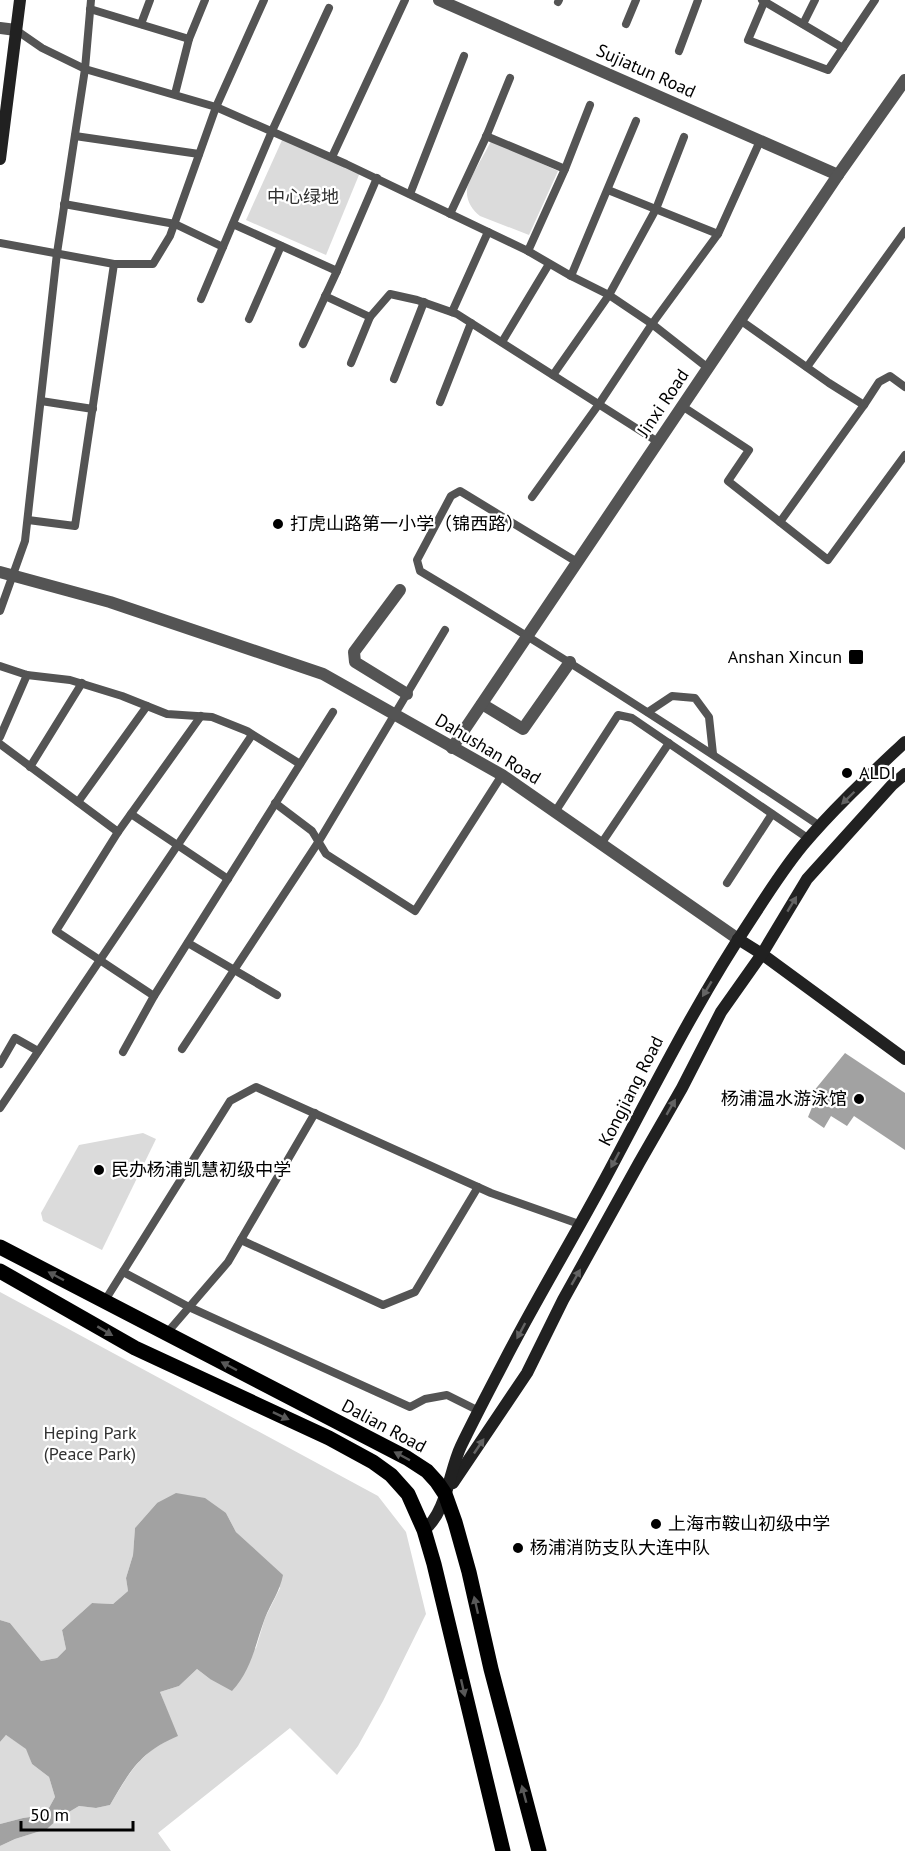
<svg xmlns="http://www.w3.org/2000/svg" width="905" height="1851" font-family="'PT Sans','Noto Sans SC',sans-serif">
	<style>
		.green { fill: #dbdbdb }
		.water { fill: #a2a2a2 }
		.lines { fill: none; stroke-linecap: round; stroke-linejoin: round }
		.lane { stroke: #545454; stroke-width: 8 }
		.street { stroke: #545454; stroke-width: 12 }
		.secondary { stroke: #212121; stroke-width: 12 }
		.primary { stroke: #000; stroke-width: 15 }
		.oneway { fill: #646464 }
		.oneway2 { fill: #595959 }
		.poi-dot { fill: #000; stroke: #fff; stroke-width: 2 }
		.labels { text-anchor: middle; stroke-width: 4.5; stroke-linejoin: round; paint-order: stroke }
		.street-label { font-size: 18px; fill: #000; stroke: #fff }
		.park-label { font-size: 18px; fill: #323232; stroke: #fff }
		.poi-label { font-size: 18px; fill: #000; stroke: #fff; text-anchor: start }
	</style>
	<rect width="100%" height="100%" fill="#fff"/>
	<!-- green -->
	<g class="green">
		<polygon points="283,138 361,170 326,255 246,220"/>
		<path d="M 491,141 L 558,171 L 529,235 L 480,216 C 472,210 466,200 467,190 C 468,180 486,152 491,141 Z"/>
		<polygon points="143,1133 156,1139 102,1250 43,1221 41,1213 79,1145"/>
		<path d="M 0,1292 L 378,1496 L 406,1532 L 426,1614 L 383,1701 L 358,1746 L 337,1775 L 290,1728 L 158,1833 L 171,1851 L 0,1851 L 0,1846 L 15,1839 L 47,1829 L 59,1818 L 79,1806 L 96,1808 L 110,1805 C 130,1772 140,1752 177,1736 L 160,1692 L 179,1686 L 197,1669 L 210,1679 L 256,1648 L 265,1618 L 280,1588 L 251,1546 L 236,1532 L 226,1513 L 157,1503 L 135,1528 L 133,1555 L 126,1578 L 128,1591 L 113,1604 L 92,1603 L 62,1630 L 66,1649 L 57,1658 L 41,1661 L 10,1623 L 0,1620 Z"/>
		<polygon points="6,1735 27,1749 32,1764 49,1777 55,1797 45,1815 23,1818 0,1824 0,1742"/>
	</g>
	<!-- water -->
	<g class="water">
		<polygon points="845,1053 905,1093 905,1150 854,1116 847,1126 831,1116 824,1128 808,1117 813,1105 813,1092"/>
		<path d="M 176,1493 L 205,1498 L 226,1513 L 236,1532 L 283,1575 C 280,1591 271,1603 265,1618 C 255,1645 252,1669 232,1691 L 210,1679 L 197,1669 L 179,1686 L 160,1692 L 178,1736 C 140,1752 130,1771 110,1805 L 96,1808 L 79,1806 L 59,1818 L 47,1829 L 15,1839 L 0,1846 L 0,1824 L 23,1818 L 45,1815 L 55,1797 L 49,1777 L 32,1764 L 26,1749 L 6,1735 L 0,1742 L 0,1620 L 10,1623 L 41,1661 L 57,1658 L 66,1649 L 62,1630 L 92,1603 L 113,1604 L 128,1591 L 126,1578 L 133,1555 L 135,1528 L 157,1503 Z"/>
	</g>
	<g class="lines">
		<!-- lane -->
		<g class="lane">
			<polyline points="762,0 843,48"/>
			<polyline points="765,0 748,40 828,70 875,0"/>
			<polyline points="558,2 559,0"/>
			<polyline points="90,9 189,39"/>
			<polyline points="141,24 150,0"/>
			<polyline points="626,24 636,0"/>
			<polyline points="803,24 815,0"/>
			<polyline points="16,30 42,48 85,69 216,107 346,164 528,251 571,276 609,295 652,324 708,368"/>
			<polyline points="679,51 698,0"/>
			<polyline points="175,94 189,39 205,0"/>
			<polyline points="75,136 199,154"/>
			<polyline points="486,136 565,169"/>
			<polyline points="332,157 405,0"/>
			<polyline points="608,190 718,234"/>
			<polyline points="410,194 464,56"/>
			<polyline points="64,204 175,224 223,247"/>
			<polyline points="450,214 486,137 510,78"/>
			<polyline points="233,224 337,271"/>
			<polyline points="0,243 114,264 153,264 170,236 216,107 264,0"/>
			<polyline points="528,251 565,169 590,105"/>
			<polyline points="571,276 636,121"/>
			<polyline points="325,296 370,317 390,294 417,300 457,314 658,442"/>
			<polyline points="201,299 272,131 329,8"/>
			<polyline points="452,312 488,232"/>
			<polyline points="249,319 281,246"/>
			<polyline points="740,320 829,383 864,405 879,382 890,376 905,387"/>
			<polyline points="502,342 549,264"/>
			<polyline points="303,344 337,271 377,178"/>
			<polyline points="351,363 370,317"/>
			<polyline points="807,367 905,231"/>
			<polyline points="553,375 609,295 656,209 684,137"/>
			<polyline points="394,379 424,302"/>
			<polyline points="41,401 93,409"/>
			<polyline points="440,402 471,323"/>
			<polyline points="682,406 749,450 728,481 828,560 905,455"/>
			<polyline points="532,497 599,404 652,324 718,234 760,141"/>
			<polyline points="28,520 75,526 114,264"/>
			<polyline points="780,522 864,405"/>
			<path d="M 577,562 L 460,491 L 451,496 L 417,560 L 420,571 C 556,652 689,738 820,826"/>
			<polyline points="0,611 25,541 57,253 85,69 91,0"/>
			<polyline points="0,666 27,675 70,680 122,696 167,714 212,717 247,731 300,764"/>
			<polyline points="648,712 672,696 695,698 709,717 713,754"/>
			<polyline points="0,737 27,675"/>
			<polyline points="0,744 118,832 201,716"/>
			<polyline points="30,767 82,683"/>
			<polyline points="78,802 147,706"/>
			<polyline points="275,803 312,831 326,854 415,911 502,775"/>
			<polyline points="555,812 618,715 632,718 809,839"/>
			<polyline points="131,814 228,879"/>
			<polyline points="118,832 56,931 154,996 333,712"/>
			<polyline points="601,844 669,743"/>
			<polyline points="727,883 772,814"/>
			<polyline points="188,943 277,995"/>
			<polyline points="182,1049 319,841 445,630"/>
			<polyline points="123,1052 154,996"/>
			<polyline points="0,1064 15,1038 38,1051"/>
			<polyline points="0,1108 252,735"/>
			<polyline points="241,1240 383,1305 415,1292 478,1187"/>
			<polyline points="123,1272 189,1307 410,1407 425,1399 447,1395 479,1411"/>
			<polyline points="104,1302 230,1101 256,1087 491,1193 579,1224"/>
			<polyline points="166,1334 228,1262 315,1113"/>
		</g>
		<!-- street -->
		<g class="street">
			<polyline points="439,0 838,175"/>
			<polyline points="0,28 16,30"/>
			<polyline points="0,572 110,602 323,674 502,775 738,939"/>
			<polyline points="400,590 354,652 355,662 407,694"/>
			<polyline points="482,704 523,729 570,662"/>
			<polyline points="452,748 838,175 905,80"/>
		</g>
		<!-- secondary -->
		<g class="secondary">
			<polyline points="0,159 20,0"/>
			<polyline points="738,939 762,954 905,1059"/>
			<polyline points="453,1483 527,1373 563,1300 639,1163 682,1088 721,1012 762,954 807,879 892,785 905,774"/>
			<path d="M 424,1530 C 447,1512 449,1471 461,1446 C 476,1415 492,1385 508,1354 C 542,1289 580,1227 614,1162 C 658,1079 700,996 752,918 C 768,893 784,868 803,845 C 834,808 870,775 905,742"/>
		</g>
		<!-- primary -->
		<g class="primary">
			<polyline points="0,1247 407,1458 427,1471 437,1482 445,1494 455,1522 469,1572 491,1669 539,1851"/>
			<polyline points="0,1271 135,1348 329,1438 373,1462 391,1475 408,1494 424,1530 434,1564 503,1851"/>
		</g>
	</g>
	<!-- one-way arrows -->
	<defs><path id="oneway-solid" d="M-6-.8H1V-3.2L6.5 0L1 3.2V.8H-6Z" transform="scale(1.5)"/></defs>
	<g class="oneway">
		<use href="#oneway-solid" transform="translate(848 798) rotate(136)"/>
		<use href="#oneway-solid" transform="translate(792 904) rotate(-59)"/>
		<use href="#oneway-solid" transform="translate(707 989) rotate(121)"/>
		<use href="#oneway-solid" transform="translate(671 1107) rotate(-60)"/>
		<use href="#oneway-solid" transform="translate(615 1160) rotate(118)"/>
		<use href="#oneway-solid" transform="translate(576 1277) rotate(-60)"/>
		<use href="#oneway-solid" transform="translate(521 1331) rotate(118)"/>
		<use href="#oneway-solid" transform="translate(479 1446) rotate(-56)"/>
	</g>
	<g class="oneway2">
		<use href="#oneway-solid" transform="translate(56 1276) rotate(-152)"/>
		<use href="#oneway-solid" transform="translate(105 1331) rotate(31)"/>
		<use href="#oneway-solid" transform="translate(229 1366) rotate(-152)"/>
		<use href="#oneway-solid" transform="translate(281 1416) rotate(25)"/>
		<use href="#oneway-solid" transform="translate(402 1456) rotate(-152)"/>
		<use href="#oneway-solid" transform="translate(476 1605) rotate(-103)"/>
		<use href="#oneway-solid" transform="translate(463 1688) rotate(77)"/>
		<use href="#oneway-solid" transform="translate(524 1794) rotate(-105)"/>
	</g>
	<!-- markers -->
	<g class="poi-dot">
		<circle cx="278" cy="524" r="6"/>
		<rect x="848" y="649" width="16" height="16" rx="3"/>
		<circle cx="847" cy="773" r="6"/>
		<circle cx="859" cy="1099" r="6"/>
		<circle cx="99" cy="1170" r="6"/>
		<circle cx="656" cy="1524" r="6"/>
		<circle cx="518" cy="1548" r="6"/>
	</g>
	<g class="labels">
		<!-- street labels -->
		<g class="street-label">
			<text transform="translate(646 71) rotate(24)" y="6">Sujiatun Road</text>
			<text transform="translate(663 403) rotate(-56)" y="6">Jinxi Road</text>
			<text transform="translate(488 749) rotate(31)" y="6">Dahushan Road</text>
			<text transform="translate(631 1091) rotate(-63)" y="6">Kongjiang Road</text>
			<text transform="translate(384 1426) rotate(28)" y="6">Dalian Road</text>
		</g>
		<!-- park labels -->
		<g class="park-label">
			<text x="303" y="203">中心绿地</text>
			<text x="90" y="1439">Heping Park<tspan x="90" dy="21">(Peace Park)</tspan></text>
		</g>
		<!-- poi labels -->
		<g class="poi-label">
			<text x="290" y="530">打虎山路第一小学（锦西路）</text>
			<text x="842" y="663" text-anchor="end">Anshan Xincun</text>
			<text x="859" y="779">ALDI</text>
			<text x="847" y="1105" text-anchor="end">杨浦温水游泳馆</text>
			<text x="111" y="1176">民办杨浦凯慧初级中学</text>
			<text x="668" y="1530">上海市鞍山初级中学</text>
			<text x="530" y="1554">杨浦消防支队大连中队</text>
		</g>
	</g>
	<!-- scale -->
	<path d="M21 1821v9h112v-9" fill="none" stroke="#000000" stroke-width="3"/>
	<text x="30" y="1821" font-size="18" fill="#000000" stroke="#ffffff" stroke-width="4.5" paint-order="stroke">50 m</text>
</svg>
